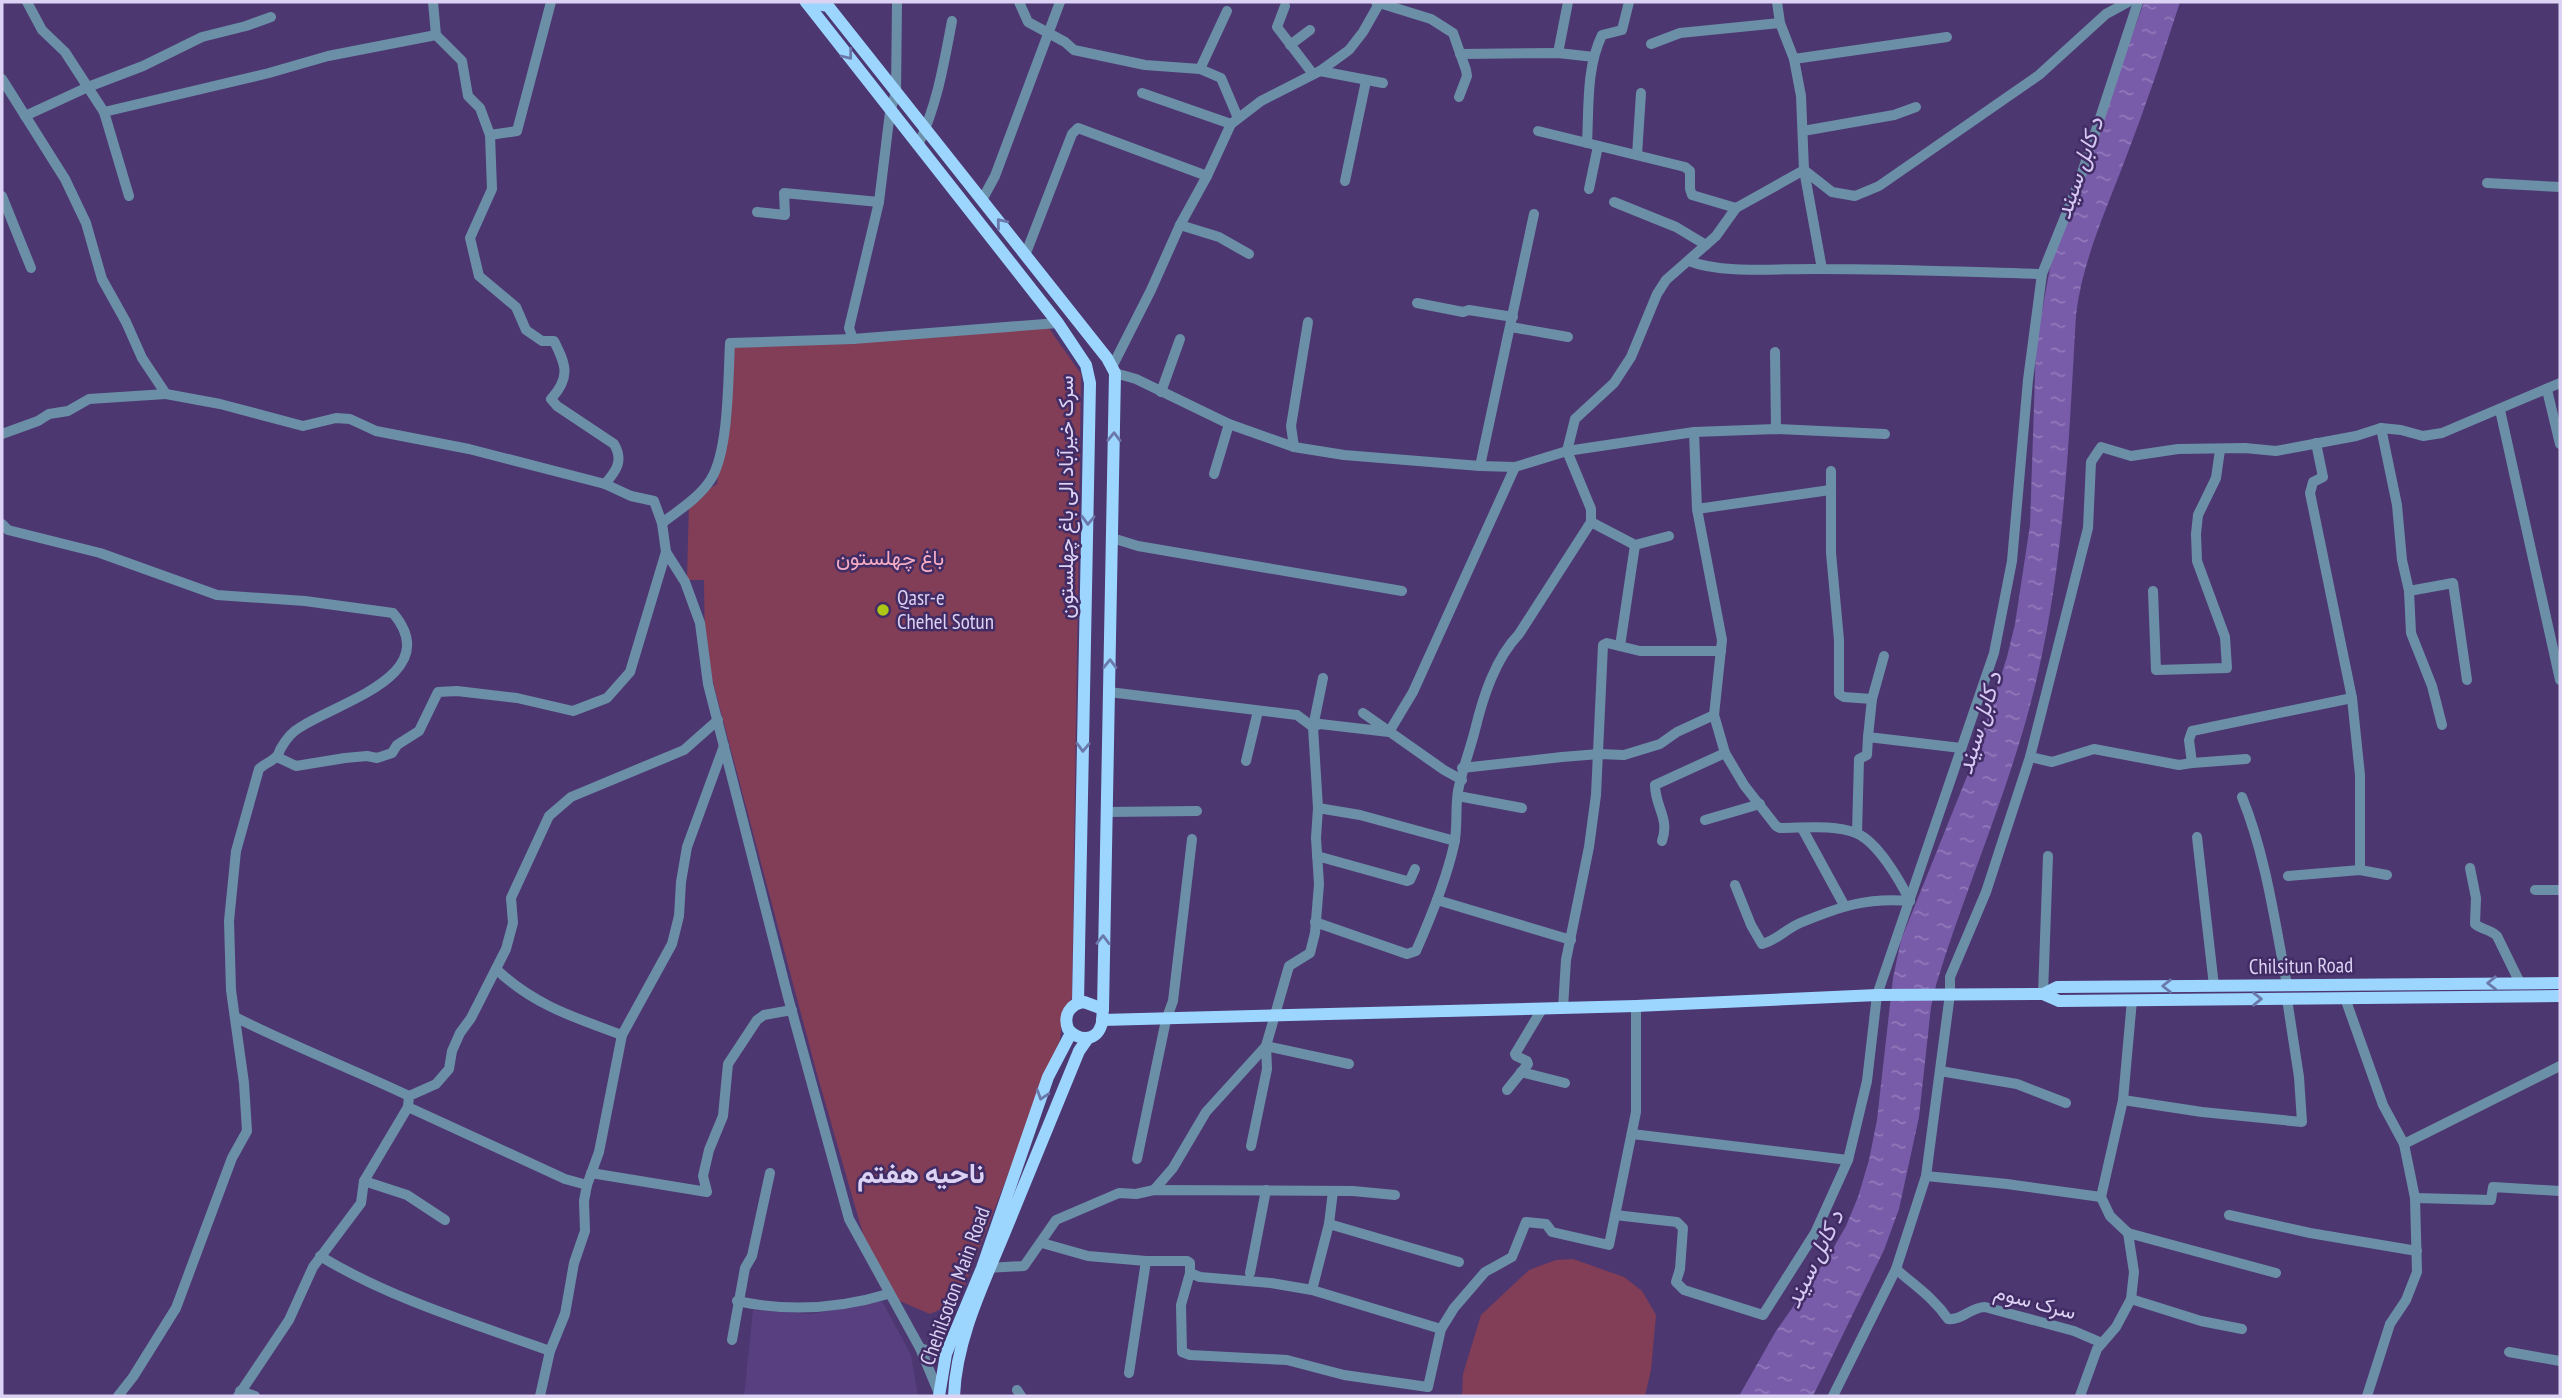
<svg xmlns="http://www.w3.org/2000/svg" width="2562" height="1398" font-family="'PT Sans Narrow',Vazirmatn,sans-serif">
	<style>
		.built { fill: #573f80 }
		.green { fill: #823e56 }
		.water { fill: url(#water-ripples) }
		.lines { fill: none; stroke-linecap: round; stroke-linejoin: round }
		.minor { stroke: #6c8fa8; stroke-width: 10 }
		.major { stroke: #9cd6fe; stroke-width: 12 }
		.oneway { stroke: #6a78aa }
		.poi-dot { fill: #abc614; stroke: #422c65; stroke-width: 2.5 }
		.labels { text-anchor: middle; stroke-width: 5; stroke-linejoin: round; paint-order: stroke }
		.street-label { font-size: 21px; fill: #dcd2f4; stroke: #422c65 }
		.park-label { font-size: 21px; fill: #f6adc4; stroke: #422c65 }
		.poi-label { font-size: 21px; fill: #dcd2f4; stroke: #422c65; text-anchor: start }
		.water-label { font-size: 23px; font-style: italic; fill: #d6c9f4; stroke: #422c65 }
		.district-label { font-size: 28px; font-weight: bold; fill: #dcd2f4; stroke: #422c65 }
	</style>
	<defs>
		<pattern id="water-ripples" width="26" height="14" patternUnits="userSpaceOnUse" patternTransform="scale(1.75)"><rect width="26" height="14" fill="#785ca9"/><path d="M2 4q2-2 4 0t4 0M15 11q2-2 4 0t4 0" fill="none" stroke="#917aba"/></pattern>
	</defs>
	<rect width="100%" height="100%" fill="#4d3771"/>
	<!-- built -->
	<polygon class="built" points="882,1301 911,1355 918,1396 744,1396 753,1310 811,1314"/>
	<!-- green -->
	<g class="green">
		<polygon points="1046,324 1081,374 1072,998 1063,1014 1060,1040 959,1301 930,1314 895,1299 865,1241 817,1074 705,652 704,580 687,580 689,502 717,484 731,345"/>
		<polygon points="1573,1259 1624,1277 1642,1291 1656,1315 1651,1370 1645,1396 1462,1396 1463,1374 1481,1315 1529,1270 1556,1260"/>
	</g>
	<!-- water -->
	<path class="water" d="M 2144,2 L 2180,2 C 2163,55 2145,108 2125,160 C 2106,210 2082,262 2076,315 C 2069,435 2065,555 2038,673 C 2014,780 1968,880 1936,985 L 1931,1007 L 1919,1117 L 1899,1209 L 1884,1250 L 1813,1396 L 1739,1396 L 1776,1331 L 1830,1254 L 1846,1226 L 1858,1197 L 1869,1160 L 1877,1120 L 1893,978 L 1901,940 L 1976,754 L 2007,657 L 2015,624 L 2030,525 L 2036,345 L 2051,262 Z"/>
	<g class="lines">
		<!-- minor -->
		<g class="minor">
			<polyline points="27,2 42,30 65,52 104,112 129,196"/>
			<path d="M 433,2 L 436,35 L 462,61 L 468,96 L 480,108 L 490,135 L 492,189 L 470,238 L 479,276 L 516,307 L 526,330 L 542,341 L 554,341 C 566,365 571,377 551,399 L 557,406 L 614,444 C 624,461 616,471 605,484"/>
			<polyline points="1019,2 1028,22 1065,42 1074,50 1145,65 1200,69 1221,78 1238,118"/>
			<polyline points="1376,2 1431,19 1453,33 1466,70 1467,76 1459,97"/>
			<polyline points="1777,2 1780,23 1794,59 1801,96 1804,170 1822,269"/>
			<polyline points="1285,6 1277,27 1313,74"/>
			<polyline points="1651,44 1680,33 1780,23"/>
			<polyline points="1290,45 1310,30"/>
			<polyline points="1558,53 1568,2"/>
			<polyline points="1460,54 1558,53 1594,57"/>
			<polyline points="1794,59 1947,37"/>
			<polyline points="1200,69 1227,11"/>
			<polyline points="1320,71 1383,83"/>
			<polyline points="2,79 65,179 86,223 102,279 126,322 142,358 166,394 220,404 303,426 336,418 350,419 376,431 469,449 605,484 631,496 654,501 662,523 666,552 685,582 700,623 708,684 788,997 849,1219 920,1348 938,1391"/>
			<polyline points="1142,93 1231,124"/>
			<polyline points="104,112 269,73 328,56 436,35"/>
			<polyline points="25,116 88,87 143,66 202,37 246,26 271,17"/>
			<polyline points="1538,131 1685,167 1690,171 1690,189 1692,195 1736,208"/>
			<polyline points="1803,131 1894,115 1916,107"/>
			<polyline points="490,135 517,131 551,2"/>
			<path d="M 1587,143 C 1589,108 1586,68 1602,35 L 1622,30 L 1629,2"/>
			<path d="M 918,145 C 937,106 944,63 952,21"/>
			<polyline points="1637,155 1641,93"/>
			<polyline points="1804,170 1832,192 1855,196 1879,186 2039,75 2106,14 2128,2"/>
			<polyline points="1345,181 1366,81"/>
			<polyline points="2487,183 2560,187"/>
			<polyline points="1589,189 1598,146"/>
			<polyline points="2,196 31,268"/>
			<polyline points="982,200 995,176 1060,2"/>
			<polyline points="1614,202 1676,227 1706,245"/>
			<polyline points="757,212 785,215 784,193 879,202"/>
			<polyline points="1180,225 1219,237 1249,254"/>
			<polyline points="1026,253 1072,134 1078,128 1207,176"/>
			<path d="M 1689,261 C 1724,275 1783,268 1822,269 C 1895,269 1968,272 2042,274"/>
			<polyline points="1417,303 1463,312 1469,310 1513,317"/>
			<polyline points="1511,327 1568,337"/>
			<polyline points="853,339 849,328 879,202 890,112 896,92 897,2"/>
			<polyline points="1775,352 1776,429"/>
			<polyline points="1112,367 1151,290 1180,225 1207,176 1231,124 1261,101 1320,71 1349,50 1363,32 1380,2"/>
			<polyline points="1115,373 1136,379 1229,424 1294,447 1344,455 1480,466 1515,467 1567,451 1694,432 1776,429 1885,434"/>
			<polyline points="2547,390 2560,444"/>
			<polyline points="1161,392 1180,339"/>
			<polyline points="2500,410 2560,680"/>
			<polyline points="2381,428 2397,505 2402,560 2409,591 2411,633 2432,686 2442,725"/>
			<path d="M 1694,432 L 1697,509 L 1722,640 L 1714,715 L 1725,753 L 1744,785 L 1776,826 L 1780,828 C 1803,828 1834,824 1856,833 C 1878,842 1900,881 1910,901"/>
			<polyline points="2,434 38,421 49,414 68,411 89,399 166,394"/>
			<polyline points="2316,443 2323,477 2313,482 2310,493 2352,698 2360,775 2360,870"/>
			<polyline points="1294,447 1291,426 1308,322"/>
			<polyline points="1480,466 1534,214"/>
			<polyline points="1831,471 1831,553 1839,640 1839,694 1844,697 1872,699"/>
			<polyline points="1214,474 1229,424"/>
			<polyline points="1697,509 1830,490"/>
			<polyline points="1591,522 1635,545 1669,536"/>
			<path d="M 662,523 C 678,511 700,497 711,479 C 729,450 728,379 730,343 L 853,339 L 1058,323"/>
			<path d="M 2,524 L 8,530 L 100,553 L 217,595 L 305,601 L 393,613 C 446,676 335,703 299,728 C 292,732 285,741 281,748 C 279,751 279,755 276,757 C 271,762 264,764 259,769 L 236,851 L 229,921 L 231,990 L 244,1083 L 247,1131 L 232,1158 L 176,1308 L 133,1377 L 118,1396"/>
			<polyline points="1112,538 1138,546 1402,591"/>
			<polyline points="2153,591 2156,670 2227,668 2225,637 2197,561 2196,534 2198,515 2216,478 2220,450"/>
			<polyline points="2409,591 2453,583 2467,680"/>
			<polyline points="1620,646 1635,545"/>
			<polyline points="1884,656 1872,699 1868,737 1961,748"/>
			<polyline points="1109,692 1297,715 1313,727"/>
			<polyline points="1363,713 1444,770 1462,780"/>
			<polyline points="1313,727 1320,724 1389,732 1413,692 1515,467"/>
			<polyline points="277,757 296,766 345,758 367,756 377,758 392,753 397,745 419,731 438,692 457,691 517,698 573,711 607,698 630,672 666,552"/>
			<polyline points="2030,757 2052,762 2094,749 2179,765 2192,763 2189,740 2192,731 2352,698"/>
			<polyline points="1246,761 1258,711"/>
			<polyline points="2192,763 2246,759"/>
			<polyline points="1462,768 1562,757 1599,754 1624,755 1660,744 1677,732 1714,715"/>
			<polyline points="1458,796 1522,808"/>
			<path d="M 2242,797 C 2266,856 2275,923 2287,985"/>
			<polyline points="1318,808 1360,815 1455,841"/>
			<polyline points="1106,812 1197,811"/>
			<polyline points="1705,820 1760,804"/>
			<polyline points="1802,828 1844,905"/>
			<polyline points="1857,833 1859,759 1867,755 1868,737"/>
			<polyline points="2197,837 2214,986"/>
			<path d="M 1662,841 C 1670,818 1655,807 1655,785 L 1725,753"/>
			<polyline points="1317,856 1407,881 1410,880 1415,869"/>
			<path d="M 2470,868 L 2476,898 L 2475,924 C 2482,930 2490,929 2497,936 L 2520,983"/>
			<polyline points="2288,876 2360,870 2387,875"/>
			<path d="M 1735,885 L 1751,925 L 1762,944 C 1777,940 1786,929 1800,923 C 1839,907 1867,897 1910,901"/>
			<polyline points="2535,890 2560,890"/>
			<polyline points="1437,900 1571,940"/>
			<path d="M 1315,922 L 1407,954 L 1416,951 C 1431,917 1446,881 1454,845 C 1458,828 1455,809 1458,791 C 1462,770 1470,750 1475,730 C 1483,697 1495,659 1519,634 L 1591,522 L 1591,509 L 1567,451 L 1575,419 L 1614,383 L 1631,357 L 1657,294 L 1666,280 L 1716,236 L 1736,208 L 1804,170"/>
			<path d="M 496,969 C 534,1005 573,1017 622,1035"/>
			<polyline points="2043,994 2048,856"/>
			<polyline points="2345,998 2383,1105 2404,1144 2415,1198 2417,1272 2406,1300 2390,1324 2367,1396"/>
			<polyline points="1563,1008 1566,960 1589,847 1596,795 1603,645 1607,643 1640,651 1721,651"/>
			<path d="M 237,1018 C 293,1046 352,1069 409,1096"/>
			<polyline points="1940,1071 2017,1084 2066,1103"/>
			<polyline points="1521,1072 1565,1083"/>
			<polyline points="1507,1090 1528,1064 1527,1061 1516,1056 1515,1054 1542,1009"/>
			<polyline points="2123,1100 2202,1112 2302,1122 2299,1077 2287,999"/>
			<polyline points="408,1107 565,1179 587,1185"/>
			<polyline points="1632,1134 1848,1160"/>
			<polyline points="2404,1144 2560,1066"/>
			<polyline points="1251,1146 1267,1069 1266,1046 1349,1064"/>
			<polyline points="1137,1159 1166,1020 1173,1001 1192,839"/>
			<polyline points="591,1173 707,1192 703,1176 709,1150 723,1116 728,1064 757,1020 764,1015 792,1010"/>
			<polyline points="1926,1176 2007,1184 2101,1197"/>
			<polyline points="364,1181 407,1195 445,1220"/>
			<polyline points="1154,1190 1173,1168 1206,1112 1266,1046 1289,966 1310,953 1315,933 1319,884 1316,838 1318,808 1313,727 1323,678"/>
			<polyline points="2415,1198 2491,1200 2493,1187 2560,1191"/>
			<polyline points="1615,1215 1677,1222 1683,1228 1680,1269 1676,1282 1684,1290 1763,1315 1815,1233 1848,1160 1867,1081 1877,995 1994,653 2012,561 2028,380 2042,274 2079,182 2138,2"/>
			<polyline points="2229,1215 2310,1233 2417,1251"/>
			<polyline points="1329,1224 1459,1262"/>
			<polyline points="2128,1233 2276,1273"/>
			<polyline points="1042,1243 1088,1256 1146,1261 1187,1261 1190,1263 1190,1273 1200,1277 1271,1283 1312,1290 1441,1329"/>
			<path d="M 320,1256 C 391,1299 472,1323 550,1351"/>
			<polyline points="986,1268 1024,1266 1056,1220 1119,1193 1136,1194 1154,1190 1353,1191 1395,1195"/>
			<path d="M 1896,1269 C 1915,1286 1934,1298 1948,1319 C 1961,1321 1971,1307 1985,1307 L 2074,1331 L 2102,1343"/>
			<polyline points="1190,1273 1181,1305 1182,1352 1190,1355 1287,1360 1344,1375 1428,1387 1441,1329 1454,1308 1485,1272 1512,1257 1526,1222 1546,1224 1552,1232 1609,1245 1636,1112 1636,1006"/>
			<polyline points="1250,1273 1266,1190"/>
			<polyline points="1312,1290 1329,1224 1333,1191"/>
			<polyline points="2131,1299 2201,1321 2242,1329"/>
			<path d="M 737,1301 C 789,1312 838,1309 888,1294"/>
			<polyline points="732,1340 745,1268 752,1256 770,1173"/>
			<polyline points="920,1348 934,1353 946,1354"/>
			<polyline points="2509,1352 2560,1361"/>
			<polyline points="1129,1373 1146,1261"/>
			<polyline points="1017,1390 1021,1396"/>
			<polyline points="240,1391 255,1396"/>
			<polyline points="238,1396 289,1320 313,1267 361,1203 364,1181 408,1107 409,1096 436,1084 449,1069 452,1051 460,1033 471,1018 506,949 513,923 511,898 549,816 571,797 684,750 718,720"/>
			<polyline points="540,1396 550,1351 565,1314 574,1263 585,1231 584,1201 587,1185 599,1152 622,1035 672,944 679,916 681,882 687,847 724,746"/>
			<polyline points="1833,1396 1896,1269 1926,1176 1950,994 1950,977 1986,892 2030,757 2088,528 2091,462 2101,447 2131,456 2178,449 2245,448 2276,451 2356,436 2381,428 2401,430 2423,436 2442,433 2560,383"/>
			<polyline points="2080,1396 2097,1349 2116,1327 2131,1299 2134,1272 2128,1233 2110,1216 2101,1197 2123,1100 2132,1000"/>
		</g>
		<!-- major -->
		<g class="major">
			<polyline points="806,2 828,6 1107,358 1115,373 1103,1009"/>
			<polyline points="806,2 1058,323 1086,365 1090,383 1078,1003"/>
			<polyline points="2043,994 2057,987 2560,983"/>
			<path d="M 1084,1002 L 1103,1009 C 1102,1014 1103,1021 1101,1026 C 1095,1043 1077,1040 1068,1029 C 1063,1015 1070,1004 1084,1002 Z"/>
			<polyline points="1102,1020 1636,1006 1877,995 2043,994 2059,1001 2560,996"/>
			<polyline points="939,1396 946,1354 982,1268 1048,1077 1071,1033"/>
			<path d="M 954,1396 C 956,1340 983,1285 1004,1234 C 1029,1173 1054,1112 1079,1051 L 1088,1038"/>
		</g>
	</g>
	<!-- one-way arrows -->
	<defs><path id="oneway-chevron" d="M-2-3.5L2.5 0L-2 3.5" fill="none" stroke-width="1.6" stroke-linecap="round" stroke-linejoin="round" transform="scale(1.75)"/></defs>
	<g class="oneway">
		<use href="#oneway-chevron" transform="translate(848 55) rotate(52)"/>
		<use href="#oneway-chevron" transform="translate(1001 223) rotate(-129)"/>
		<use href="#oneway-chevron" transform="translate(1114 437) rotate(-89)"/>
		<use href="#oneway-chevron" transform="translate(1088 520) rotate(92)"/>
		<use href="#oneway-chevron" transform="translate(1110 664) rotate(-89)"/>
		<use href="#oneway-chevron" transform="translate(1083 747) rotate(92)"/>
		<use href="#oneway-chevron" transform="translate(1103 940) rotate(-89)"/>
		<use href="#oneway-chevron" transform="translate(2492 983) rotate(179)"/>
		<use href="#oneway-chevron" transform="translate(2167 986) rotate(180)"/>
		<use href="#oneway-chevron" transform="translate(2257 999) rotate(-1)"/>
		<use href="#oneway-chevron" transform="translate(1042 1095) rotate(108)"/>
	</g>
	<!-- markers -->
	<circle class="poi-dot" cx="883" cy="610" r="7"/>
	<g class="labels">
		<!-- street labels -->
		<g class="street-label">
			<text transform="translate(1066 497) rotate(-90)" y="7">سرک خیرآباد الی باغ چهلستون</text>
			<text transform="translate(2301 966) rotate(-1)" y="7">Chilsitun Road</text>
			<text transform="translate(955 1286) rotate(-70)" y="7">Chehilsoton Main Road</text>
			<text transform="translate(2035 1302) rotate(15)" y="7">سرک سوم</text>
		</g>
		<!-- park labels -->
		<g class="park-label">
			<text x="890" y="565">باغ چهلستون</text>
		</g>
		<!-- poi labels -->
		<g class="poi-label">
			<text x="897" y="605">Qasr-e<tspan x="897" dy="24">Chehel Sotun</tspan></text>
		</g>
		<!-- water labels -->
		<g class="water-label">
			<text transform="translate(2079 168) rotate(-71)" y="8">د کابل سيند</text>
			<text transform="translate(1979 723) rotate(-73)" y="8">د کابل سيند</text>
			<text transform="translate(1814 1259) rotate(-64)" y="8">د کابل سيند</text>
		</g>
		<!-- district labels -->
		<g class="district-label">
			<text x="921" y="1183">ناحیه هفتم</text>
		</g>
	</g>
	<!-- border -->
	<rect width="2562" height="1398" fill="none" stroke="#dcd2f4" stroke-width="7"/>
</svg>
